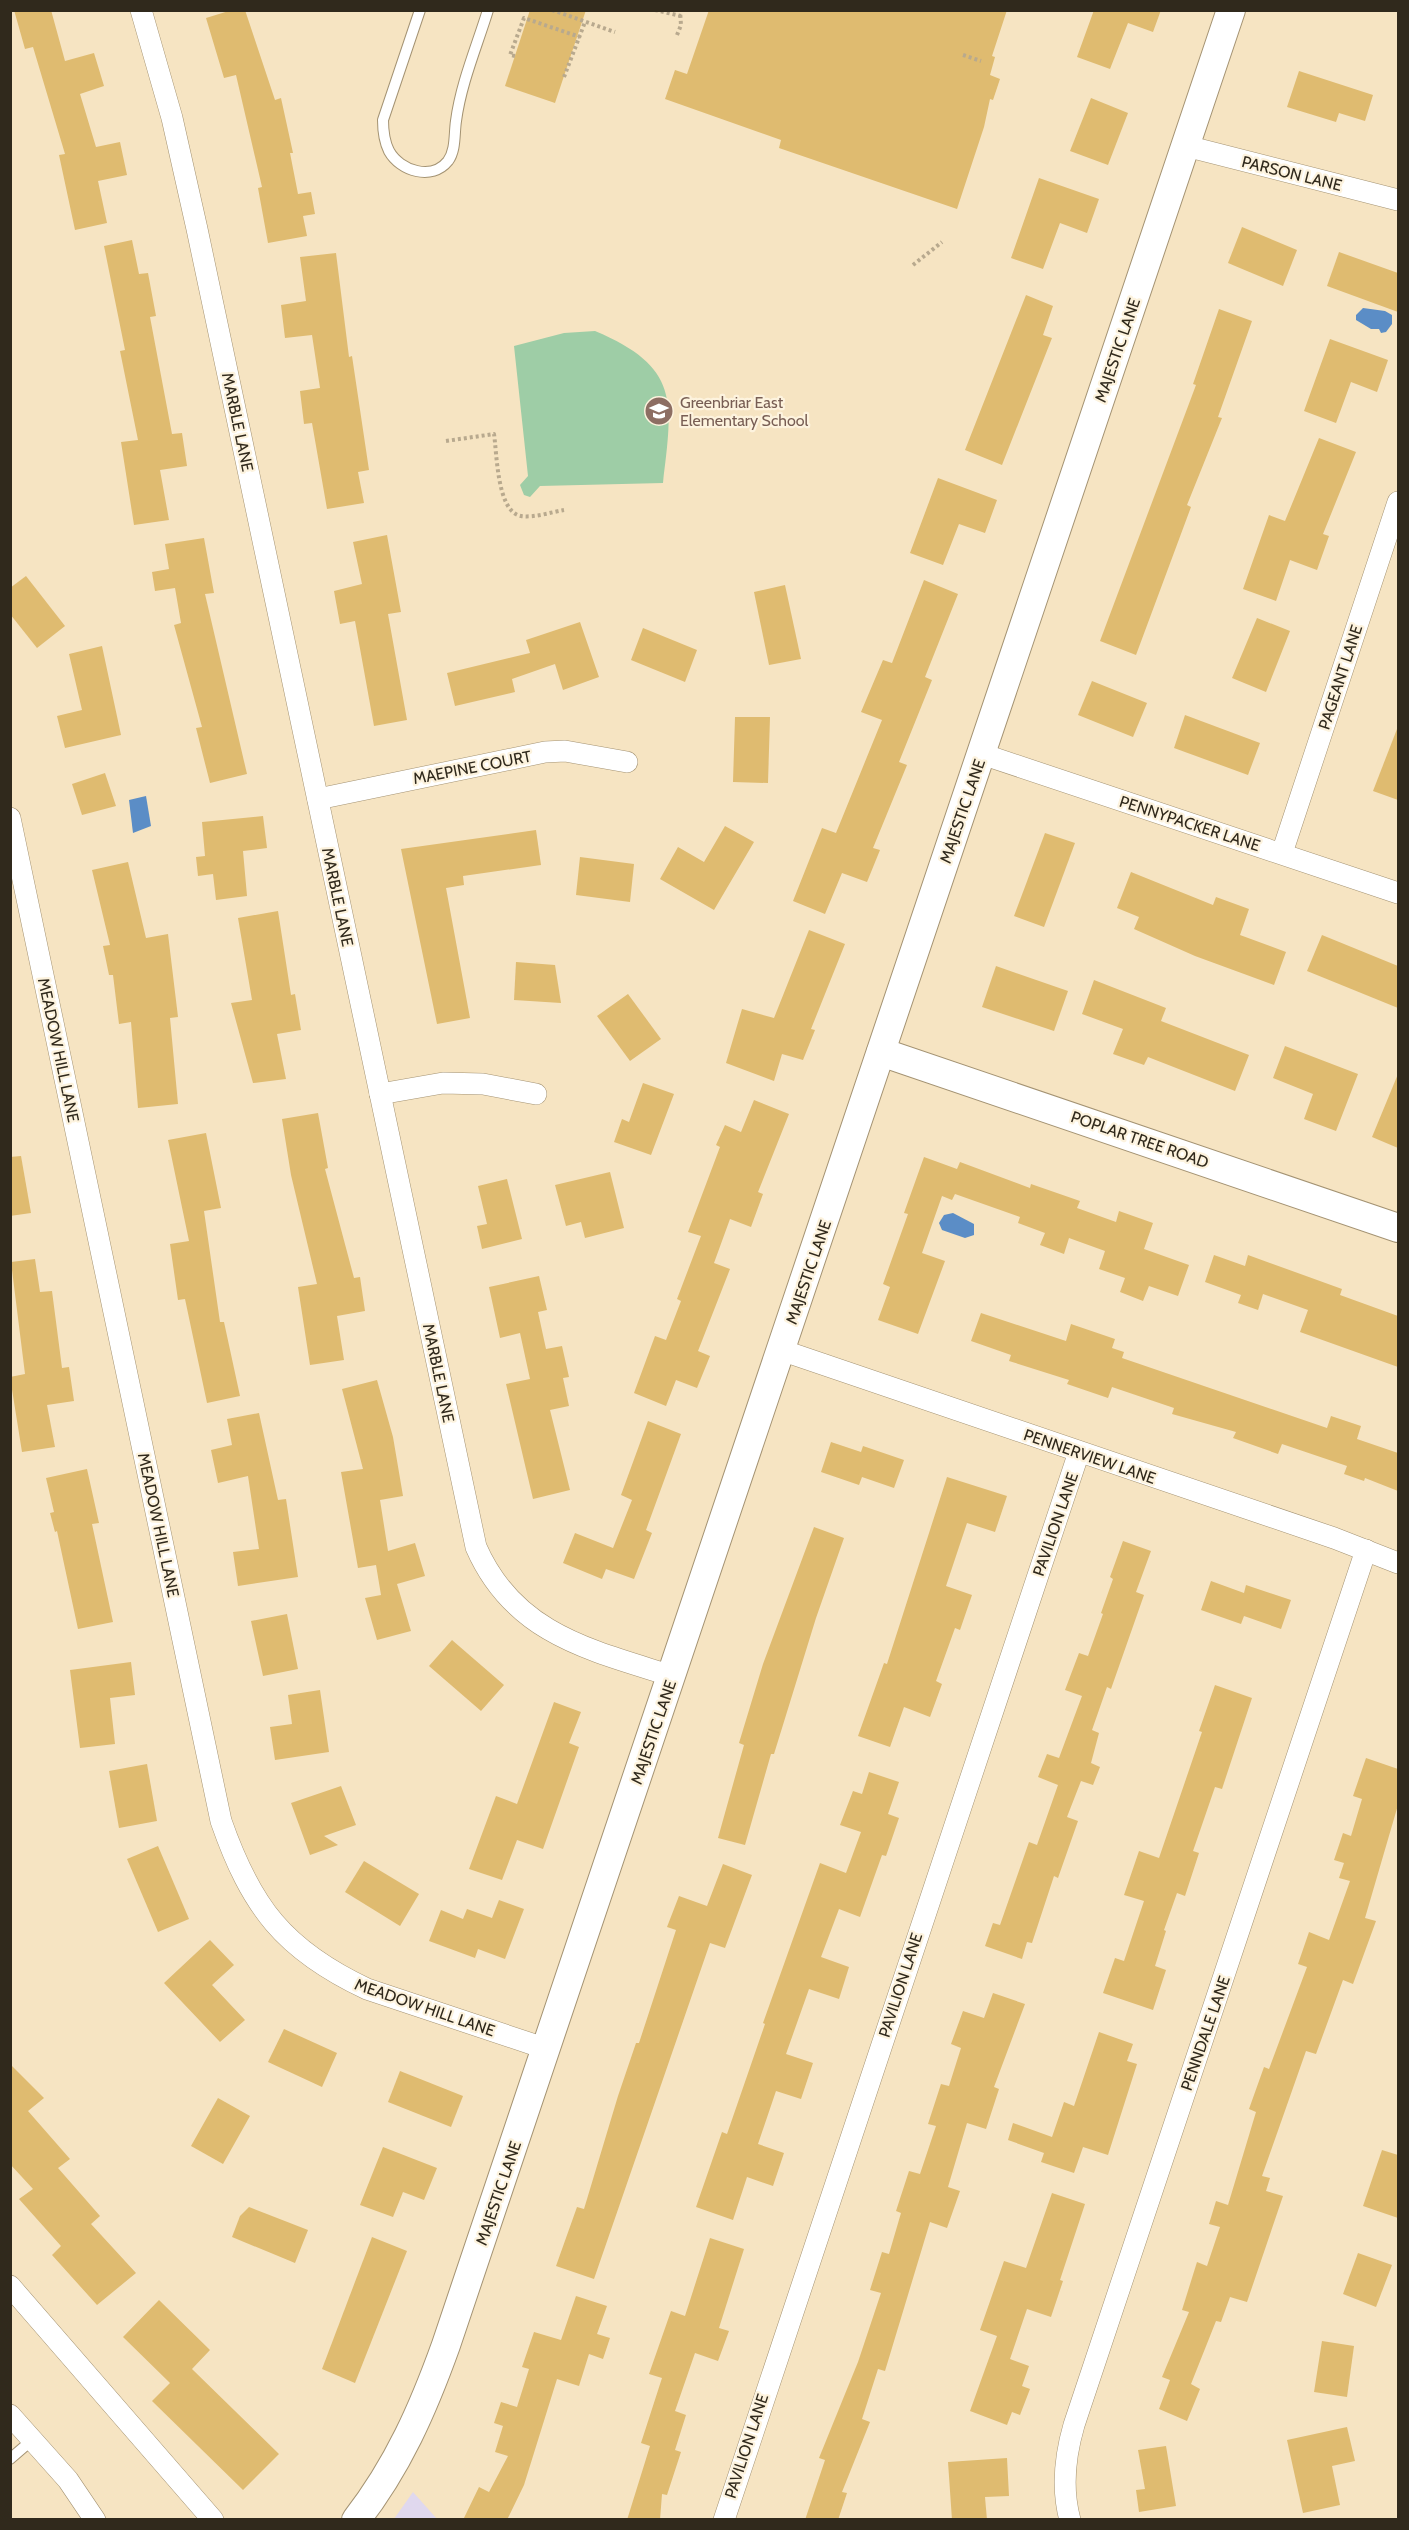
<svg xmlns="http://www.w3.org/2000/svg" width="1409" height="2530" font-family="Cabin,sans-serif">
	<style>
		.commercial { fill: #e0d8ee }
		.green { fill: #9ecda6 }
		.water { fill: #5b8dc6 }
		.building { fill: #dfbb70 }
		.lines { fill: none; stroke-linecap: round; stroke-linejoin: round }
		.lane-casing { stroke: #a49373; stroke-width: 12 }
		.street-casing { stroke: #a49373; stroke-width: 22 }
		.secondary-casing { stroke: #a49373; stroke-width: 30 }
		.path { stroke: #b8a98e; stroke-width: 4; stroke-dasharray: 3 3; stroke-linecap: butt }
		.lane { stroke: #fff; stroke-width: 10 }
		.street { stroke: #fff; stroke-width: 21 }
		.secondary { stroke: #fff; stroke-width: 28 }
		.labels { text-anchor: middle; stroke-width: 4.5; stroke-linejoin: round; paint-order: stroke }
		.street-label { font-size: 16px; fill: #30291c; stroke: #fdf3de }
		.education-label { font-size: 16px; fill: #785e54; stroke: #fdf3de; text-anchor: start }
	</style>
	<rect width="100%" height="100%" fill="#f6e4c2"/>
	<!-- commercial -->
	<polygon class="commercial" points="413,2492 437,2519 394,2519"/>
	<!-- green -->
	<path class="green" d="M 595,331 C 680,367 673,401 663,483 L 540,486 L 530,497 L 524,495 L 520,485 L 528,476 L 514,346 L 564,333 Z"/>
	<!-- water -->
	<g class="water">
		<polygon points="1363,308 1385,311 1392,315 1392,324 1386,332 1381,333 1379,329 1371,329 1356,320 1356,315"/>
		<polygon points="146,796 151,826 133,833 129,800"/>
		<polygon points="953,1213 974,1224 974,1235 965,1238 942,1230 939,1223 944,1215"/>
	</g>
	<!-- building -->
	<g class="building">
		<polygon points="14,10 51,10 65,61 94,53 104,86 80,94 96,147 120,142 127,175 98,181 107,223 75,230 59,155 65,154 33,47 25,49"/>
		<polygon points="232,10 245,10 275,100 281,98 293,153 290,153 298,194 311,192 315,214 303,216 307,236 268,243 258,188 262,187 236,75 224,78 206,18"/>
		<polygon points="530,10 586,10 555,103 505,86"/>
		<polygon points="709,10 1007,10 992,56 995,57 990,75 1000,79 993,100 990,99 984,127 957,209 779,148 781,140 665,99 675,70 687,74"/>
		<polygon points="1094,10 1161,10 1153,32 1128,23 1110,69 1077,57"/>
		<polygon points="1299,71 1373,95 1365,121 1339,113 1336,122 1287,107"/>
		<polygon points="1091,98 1128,113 1108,165 1070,151"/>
		<polygon points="1039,178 1099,199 1087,233 1060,223 1043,269 1011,258"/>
		<polygon points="1242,227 1297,250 1283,286 1228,263"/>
		<polygon points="132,240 139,274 148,273 156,316 150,317 172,434 182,433 187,466 160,470 169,520 134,525 121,442 138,440 120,351 125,350 104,246"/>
		<polygon points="1339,252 1398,273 1398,312 1327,286"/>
		<polygon points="336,253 349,357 352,356 369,470 358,472 364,503 327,509 312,423 304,424 300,391 320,388 312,335 285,338 281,305 306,301 300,257"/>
		<polygon points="1026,295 1053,306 1043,335 1052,338 1002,465 965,450"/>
		<polygon points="1219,309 1252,321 1218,417 1222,418 1187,505 1191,507 1136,655 1100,641 1196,385 1193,384"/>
		<polygon points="1330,339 1388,360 1377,392 1351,382 1336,423 1304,411"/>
		<polygon points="1319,438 1356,452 1323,534 1329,536 1317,570 1290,560 1276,601 1243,589 1269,515 1285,521"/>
		<polygon points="938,478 997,500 985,533 959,524 943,565 910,553"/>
		<polygon points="387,535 401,612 388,614 407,720 374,726 355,621 340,624 334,591 362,584 353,542"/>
		<polygon points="204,538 214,593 205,594 247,774 210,783 196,728 202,727 174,625 181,623 175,588 155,591 152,572 169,569 165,544"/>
		<polygon points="26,576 65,626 37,648 10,614 10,588"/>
		<polygon points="924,580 958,594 925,677 932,680 899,762 907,765 873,848 880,850 867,882 842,873 825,914 793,901 822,828 836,833 882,720 861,712 883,660 892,663"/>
		<polygon points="785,585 801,659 769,665 754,592"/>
		<polygon points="1257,618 1290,631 1266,692 1232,678"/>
		<polygon points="580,622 599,677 563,690 555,664 512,679 515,692 455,706 447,673 530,653 526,640"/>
		<polygon points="643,628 697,650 685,682 631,660"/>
		<polygon points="102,646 121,735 65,748 57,716 82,710 69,654"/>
		<polygon points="1092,681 1147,703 1133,737 1078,715"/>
		<polygon points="1185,715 1260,743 1248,775 1174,748"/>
		<polygon points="735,717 770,717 768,783 733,782"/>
		<polygon points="1397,729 1398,729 1398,800 1373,791"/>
		<polygon points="105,773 116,806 82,815 72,784"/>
		<polygon points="263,816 267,848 243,851 247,896 216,900 213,874 198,876 196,857 205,856 202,822"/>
		<polygon points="725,826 754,842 714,910 660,879 678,847 704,862"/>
		<polygon points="536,830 541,865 463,876 464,885 446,888 470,1018 437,1024 401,849"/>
		<polygon points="1045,833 1075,843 1044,927 1014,916"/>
		<polygon points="580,857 634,864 630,902 576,895"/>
		<polygon points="128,862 146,938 168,934 178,1017 170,1018 178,1104 138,1108 131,1022 119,1024 113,975 109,975 103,946 110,945 92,870"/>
		<polygon points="1131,872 1213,905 1216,897 1249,909 1240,935 1286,952 1274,985 1195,956 1134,929 1139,917 1117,908"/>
		<polygon points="278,911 291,995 295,994 301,1030 277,1034 286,1079 253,1083 231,1003 252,1000 238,918"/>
		<polygon points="809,930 845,944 811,1029 815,1030 803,1060 782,1054 774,1081 726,1063 742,1009 774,1018"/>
		<polygon points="1322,935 1398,966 1398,1008 1307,971"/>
		<polygon points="516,962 555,965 561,1003 514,1000"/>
		<polygon points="996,966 1068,991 1054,1031 982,1007"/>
		<polygon points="1094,980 1166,1008 1161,1021 1249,1055 1235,1091 1148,1057 1144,1065 1113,1054 1123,1029 1082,1014"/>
		<polygon points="628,994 661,1039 630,1061 597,1016"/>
		<polygon points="1285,1046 1358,1074 1336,1131 1304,1119 1313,1094 1273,1078"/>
		<polygon points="1398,1074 1398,1148 1372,1137"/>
		<polygon points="643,1083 674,1094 651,1155 614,1142 622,1119 629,1122"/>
		<polygon points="754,1100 789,1114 758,1192 763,1194 751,1227 730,1219 714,1263 730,1269 698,1351 710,1356 697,1388 676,1380 666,1406 634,1393 655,1336 666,1340 681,1301 677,1299 701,1236 688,1232 720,1147 716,1145 725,1125 741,1132"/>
		<polygon points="318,1113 328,1168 325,1169 354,1278 360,1277 365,1311 337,1316 344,1360 310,1365 298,1287 317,1284 291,1175 282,1119"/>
		<polygon points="206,1133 221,1208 204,1211 220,1322 224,1322 240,1396 207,1403 185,1299 178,1300 170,1244 189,1241 168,1140"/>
		<polygon points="21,1156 31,1213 10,1216 10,1157"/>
		<polygon points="924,1157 957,1169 960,1162 1030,1188 1031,1184 1080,1201 1077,1208 1116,1222 1119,1211 1153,1223 1144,1249 1189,1265 1178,1296 1149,1286 1143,1301 1120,1292 1125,1278 1099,1269 1105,1251 1069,1238 1064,1254 1040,1245 1045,1233 1018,1223 1020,1217 955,1194 952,1200 942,1196 922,1253 945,1261 918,1334 878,1320 890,1287 883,1284 908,1214 904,1213"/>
		<polygon points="610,1172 624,1228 585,1238 581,1222 566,1226 555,1185"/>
		<polygon points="507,1179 522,1239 482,1249 477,1226 487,1224 478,1186"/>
		<polygon points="1214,1255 1245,1266 1248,1255 1342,1289 1340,1295 1398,1316 1398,1367 1300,1332 1308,1310 1263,1294 1258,1310 1238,1303 1241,1295 1205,1282"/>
		<polygon points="35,1259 40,1292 52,1291 62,1368 69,1367 74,1401 47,1405 55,1447 22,1452 10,1377 25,1374 11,1262"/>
		<polygon points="539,1276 547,1310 538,1312 546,1349 562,1346 569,1377 563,1378 569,1406 550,1410 570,1490 533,1499 506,1384 530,1379 520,1333 500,1338 489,1287"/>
		<polygon points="981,1313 1066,1341 1071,1324 1115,1339 1112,1348 1124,1352 1122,1358 1327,1428 1331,1416 1361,1426 1357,1439 1398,1453 1398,1491 1365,1478 1364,1481 1344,1474 1347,1466 1282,1444 1278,1454 1233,1438 1236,1432 1172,1414 1174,1408 1112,1387 1108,1398 1067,1384 1069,1380 1009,1361 1011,1355 971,1341"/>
		<polygon points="377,1380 393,1437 403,1496 380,1500 388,1551 415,1543 425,1576 397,1584 411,1631 377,1640 365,1598 381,1595 376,1565 358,1568 341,1472 363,1469 342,1389"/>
		<polygon points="259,1413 278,1500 286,1499 298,1577 238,1586 233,1552 259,1549 248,1476 218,1483 211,1450 232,1445 227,1419"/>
		<polygon points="648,1421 681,1434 646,1530 652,1533 634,1579 606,1569 602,1579 563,1563 575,1533 613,1548 632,1500 621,1495"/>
		<polygon points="831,1442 861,1452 863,1446 904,1460 894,1488 862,1477 859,1485 821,1472"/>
		<polygon points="87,1469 99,1523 92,1524 113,1622 78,1629 57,1531 55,1532 50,1513 54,1512 46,1478"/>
		<polygon points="947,1477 1007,1496 995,1532 967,1523 946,1586 972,1595 960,1630 955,1628 936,1681 942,1684 930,1717 904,1707 890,1747 858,1736 884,1663 887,1664"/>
		<polygon points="814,1527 844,1538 816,1618 774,1754 771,1754 745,1845 718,1838 744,1745 739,1743 763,1664"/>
		<polygon points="1123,1541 1151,1551 1136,1592 1144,1595 1111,1689 1107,1687 1092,1730 1099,1733 1091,1763 1100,1767 1093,1785 1081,1781 1067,1817 1078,1821 1058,1878 1054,1876 1032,1943 1027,1942 1022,1959 985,1946 993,1923 1000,1925 1029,1842 1037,1845 1058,1785 1038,1777 1047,1754 1059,1758 1082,1696 1065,1690 1079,1653 1088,1656 1103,1614 1101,1613 1113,1579 1110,1577"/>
		<polygon points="1211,1581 1244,1593 1246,1585 1291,1600 1281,1629 1244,1616 1241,1624 1201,1610"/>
		<polygon points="287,1614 298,1669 263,1676 251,1621"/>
		<polygon points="452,1640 504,1685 481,1711 429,1666"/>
		<polygon points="131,1662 135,1695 110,1698 115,1744 80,1748 70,1670"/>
		<polygon points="1215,1685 1252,1698 1222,1789 1215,1787 1193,1851 1199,1853 1185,1896 1177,1893 1164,1930 1166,1931 1155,1966 1166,1970 1153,2010 1103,1993 1115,1958 1124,1961 1144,1901 1124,1895 1139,1851 1159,1858 1202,1732 1199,1731"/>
		<polygon points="320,1690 329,1752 275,1760 270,1727 292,1724 288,1695"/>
		<polygon points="554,1702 581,1712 569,1743 579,1747 543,1849 517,1840 502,1880 469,1869 496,1796 517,1804"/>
		<polygon points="1366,1758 1398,1769 1398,1805 1365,1918 1376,1921 1353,1984 1343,1980 1316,2054 1306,2051 1262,2176 1270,2178 1266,2191 1283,2196 1247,2302 1230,2297 1221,2322 1216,2321 1191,2384 1200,2389 1187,2421 1159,2409 1170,2380 1162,2377 1189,2312 1182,2310 1197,2262 1207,2266 1220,2227 1209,2224 1216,2201 1228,2205 1256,2112 1249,2109 1264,2067 1269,2069 1307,1967 1298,1964 1309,1932 1329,1940 1350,1881 1339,1878 1344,1863 1334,1860 1343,1833 1351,1836 1362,1799 1353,1796"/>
		<polygon points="147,1764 157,1821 119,1828 109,1771"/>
		<polygon points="869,1772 899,1782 888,1814 899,1818 886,1856 882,1855 860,1917 839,1909 821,1957 849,1967 839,1999 809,1989 786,2054 813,2063 801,2099 776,2091 758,2144 784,2153 773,2186 747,2177 733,2220 696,2207 722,2132 727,2134 765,2024 763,2023 820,1863 846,1873 861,1832 840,1825 853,1791 862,1794"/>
		<polygon points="341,1786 356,1825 324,1836 338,1845 310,1855 291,1803"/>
		<polygon points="158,1846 189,1919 158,1932 127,1859"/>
		<polygon points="364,1861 419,1894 400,1926 345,1892"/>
		<polygon points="723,1864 752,1875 725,1948 710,1943 594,2279 556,2266 577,2207 584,2209 618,2096 636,2043 639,2043 676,1930 667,1927 679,1896 707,1906"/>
		<polygon points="499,1900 524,1909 505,1959 478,1949 475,1958 429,1941 441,1910 463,1919 467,1909 492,1918"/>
		<polygon points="210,1940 234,1965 212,1985 245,2020 220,2042 164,1983"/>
		<polygon points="993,1993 1025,2004 994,2087 999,2089 986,2129 967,2123 948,2187 960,2191 947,2228 930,2222 885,2371 878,2369 862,2419 870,2422 842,2492 847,2493 838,2520 805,2520 825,2460 819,2458 858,2362 881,2293 870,2290 882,2252 889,2254 901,2213 896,2211 909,2171 920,2174 936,2126 928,2124 941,2084 949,2086 961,2048 951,2044 963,2011 984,2018"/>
		<polygon points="284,2029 337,2053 322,2087 268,2062"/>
		<polygon points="1099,2032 1133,2044 1127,2061 1137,2064 1108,2155 1083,2147 1074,2173 1041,2162 1044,2153 1008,2140 1013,2123 1052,2137 1064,2102 1074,2106"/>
		<polygon points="10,2064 44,2098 28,2111 70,2159 58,2168 100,2216 91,2224 136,2273 97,2305 52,2255 61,2246 19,2199 33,2189 10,2164"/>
		<polygon points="400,2071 463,2096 451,2127 388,2102"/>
		<polygon points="218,2098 250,2116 223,2164 191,2146"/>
		<polygon points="383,2147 437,2168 424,2200 403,2192 393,2217 360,2205"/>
		<polygon points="1382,2150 1398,2155 1398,2218 1363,2206"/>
		<polygon points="1052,2193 1085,2204 1060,2280 1063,2281 1051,2317 1027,2309 1010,2359 1029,2366 1022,2386 1030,2389 1020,2415 1012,2412 1007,2425 970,2411 997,2336 980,2330 1004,2261 1026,2268"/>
		<polygon points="249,2207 308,2230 295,2263 232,2237 240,2216"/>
		<polygon points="372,2237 407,2251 355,2383 322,2369"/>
		<polygon points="710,2238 744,2249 719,2328 729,2331 718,2361 695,2353 675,2411 686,2415 675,2450 681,2452 667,2495 662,2494 660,2520 627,2520 650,2446 641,2443 662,2378 649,2374 671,2311 685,2316"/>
		<polygon points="1358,2253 1392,2265 1376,2307 1343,2294"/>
		<polygon points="576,2296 607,2306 597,2334 610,2338 603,2359 589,2354 579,2386 557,2379 524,2485 507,2520 463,2520 479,2487 489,2492 508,2456 495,2452 503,2426 494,2423 501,2402 517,2407 529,2369 522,2367 534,2332 561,2340"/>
		<polygon points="159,2300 210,2350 192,2369 279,2454 243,2490 152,2401 170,2383 123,2337"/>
		<polygon points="1322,2341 1354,2346 1347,2397 1314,2392"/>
		<polygon points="1347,2427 1355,2461 1332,2466 1340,2505 1303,2513 1287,2440"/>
		<polygon points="1166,2446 1176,2506 1139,2512 1136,2490 1145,2489 1138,2450"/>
		<polygon points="1007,2458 1009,2496 985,2497 987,2520 952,2520 948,2462"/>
	</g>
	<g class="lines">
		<!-- lane casing -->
		<g class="lane-casing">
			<g id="lane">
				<path d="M 420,10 L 383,120 C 383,131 384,141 389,151 C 400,171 432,181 448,161 C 456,150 454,134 456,121 C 461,83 477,46 488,10"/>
				<polyline points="10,2459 32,2440"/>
			</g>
		</g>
		<!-- street casing -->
		<g class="street-casing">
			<g id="street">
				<path d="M 141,10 L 172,118 L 197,229 L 476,1547 C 514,1634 590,1650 672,1676"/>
				<polyline points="1186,146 1398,200"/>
				<polyline points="982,754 1398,893"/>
				<polyline points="318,799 545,752 565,751 627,762"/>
				<path d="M 10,818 L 221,1821 C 251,1907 284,1950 367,1989 L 547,2049"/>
				<polyline points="1282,853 1398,502"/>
				<polyline points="380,1094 443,1083 483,1084 536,1094"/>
				<polyline points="781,1350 1334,1538 1398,1563"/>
				<polyline points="10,2286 213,2520"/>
				<polyline points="10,2415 68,2480 95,2520"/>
				<polyline points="724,2520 1079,1452"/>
				<path d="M 1070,2520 C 1061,2487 1065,2456 1074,2425 L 1366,1550"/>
			</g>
		</g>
		<!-- secondary casing -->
		<g class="secondary-casing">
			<g id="secondary">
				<polyline points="881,1052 1398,1228"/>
				<path d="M 356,2520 C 398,2466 423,2409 446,2345 L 1231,10"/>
			</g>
		</g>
		<!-- path -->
		<g class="path">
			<polyline points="552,10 615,32"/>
			<polyline points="655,10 681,16"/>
			<polyline points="677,35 681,25 680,10"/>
			<polyline points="963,55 981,61"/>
			<polyline points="515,56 510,55 524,18 580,37"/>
			<polyline points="564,77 585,22"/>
			<polyline points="913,265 942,242"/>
			<path d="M 446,441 L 494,434 C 497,454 497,512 521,516 C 534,518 552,512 564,510"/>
		</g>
		<!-- lane -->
		<use href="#lane" class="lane"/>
		<!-- street -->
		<use href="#street" class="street"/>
		<!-- secondary -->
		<use href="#secondary" class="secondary"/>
	</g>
	<!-- icons -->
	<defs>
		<g id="school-disc" transform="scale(1.5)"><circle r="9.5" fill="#8d6e63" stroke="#fdf3de"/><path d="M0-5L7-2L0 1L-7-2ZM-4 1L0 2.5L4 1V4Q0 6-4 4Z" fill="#fff"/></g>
	</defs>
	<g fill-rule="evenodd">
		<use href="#school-disc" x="659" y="411"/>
	</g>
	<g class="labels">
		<!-- street labels -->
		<g class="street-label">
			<text transform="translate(1292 173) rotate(14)" y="6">PARSON LANE</text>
			<text transform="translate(1117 350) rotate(-71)" y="6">MAJESTIC LANE</text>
			<text transform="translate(238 422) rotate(78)" y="6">MARBLE LANE</text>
			<text transform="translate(1340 677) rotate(-72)" y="6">PAGEANT LANE</text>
			<text transform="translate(472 767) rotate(-11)" y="6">MAEPINE COURT</text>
			<text transform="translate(962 811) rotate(-71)" y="6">MAJESTIC LANE</text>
			<text transform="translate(1190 823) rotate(18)" y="6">PENNYPACKER LANE</text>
			<text transform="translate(338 897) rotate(78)" y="6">MARBLE LANE</text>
			<text transform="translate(59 1050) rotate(78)" y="6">MEADOW HILL LANE</text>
			<text transform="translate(1140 1139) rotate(19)" y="6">POPLAR TREE ROAD</text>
			<text transform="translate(808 1272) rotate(-71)" y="6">MAJESTIC LANE</text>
			<text transform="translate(439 1373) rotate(78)" y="6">MARBLE LANE</text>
			<text transform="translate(1090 1456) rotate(19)" y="6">PENNERVIEW LANE</text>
			<text transform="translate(1055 1524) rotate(-71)" y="6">PAVILION LANE</text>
			<text transform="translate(159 1525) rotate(78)" y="6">MEADOW HILL LANE</text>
			<text transform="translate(653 1732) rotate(-71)" y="6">MAJESTIC LANE</text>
			<text transform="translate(900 1985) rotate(-72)" y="6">PAVILION LANE</text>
			<text transform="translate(425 2007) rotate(19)" y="6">MEADOW HILL LANE</text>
			<text transform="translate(1205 2033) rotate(-71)" y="6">PENNDALE LANE</text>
			<text transform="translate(498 2193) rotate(-71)" y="6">MAJESTIC LANE</text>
			<text transform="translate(746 2446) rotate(-72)" y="6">PAVILION LANE</text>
		</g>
		<!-- education labels -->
		<g class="education-label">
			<text x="680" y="408">Greenbriar East<tspan x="680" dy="18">Elementary School</tspan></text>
		</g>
	</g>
	<!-- border -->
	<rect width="1409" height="2530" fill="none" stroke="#30291c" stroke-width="24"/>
</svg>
